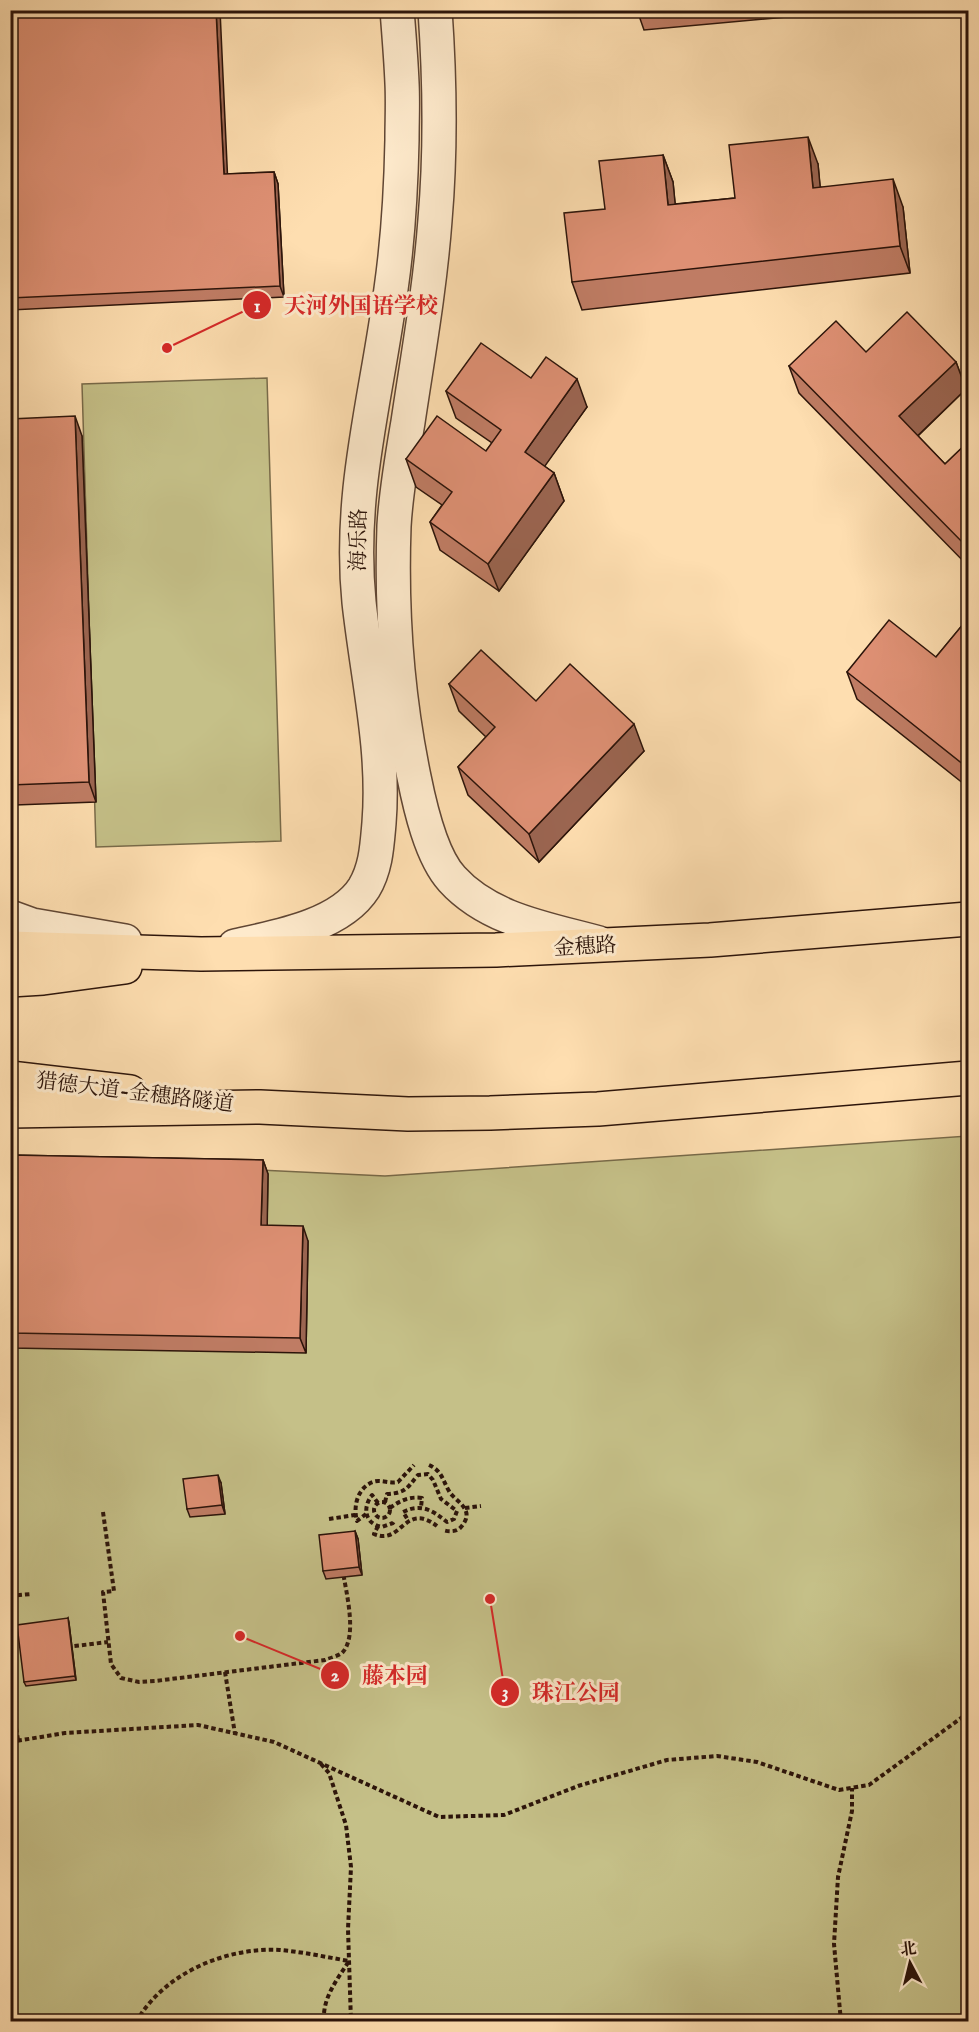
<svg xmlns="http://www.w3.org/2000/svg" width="979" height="2032" font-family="'IM FELL English','Noto Serif SC',serif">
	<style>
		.green { fill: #c5c088; stroke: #786a49; stroke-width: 1.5 }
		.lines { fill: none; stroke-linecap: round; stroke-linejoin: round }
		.minor-casing { stroke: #604634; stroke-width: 36 }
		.major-casing { stroke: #2c140a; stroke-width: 36 }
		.path { stroke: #2c140a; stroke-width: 4; stroke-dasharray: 4.5 3; stroke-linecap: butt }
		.minor { stroke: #feeacc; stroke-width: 33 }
		.major { stroke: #fedeb0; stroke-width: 33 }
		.wall { fill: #bf7c64; stroke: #2c140a; stroke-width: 1.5 }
		.shaded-wall { fill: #9b6551; stroke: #2c140a; stroke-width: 1.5 }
		.building { fill: #de9074; stroke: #2c140a; stroke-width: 1.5 }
		.labels { text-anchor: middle; stroke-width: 6; stroke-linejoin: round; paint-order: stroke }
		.street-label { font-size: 21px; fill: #2c140a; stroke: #feeacc }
		.leader { fill: none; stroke: #d62828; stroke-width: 2 }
		.callout-dot { fill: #d62828; stroke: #feeacc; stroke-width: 2 }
		.mark-label { font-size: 18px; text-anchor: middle; font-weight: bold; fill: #fff }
		.callout-label { font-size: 22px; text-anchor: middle; font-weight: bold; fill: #d62828; stroke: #feeacc; stroke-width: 6; stroke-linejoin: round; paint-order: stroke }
	</style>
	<rect width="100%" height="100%" fill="#fedeb0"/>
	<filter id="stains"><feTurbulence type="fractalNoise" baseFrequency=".00333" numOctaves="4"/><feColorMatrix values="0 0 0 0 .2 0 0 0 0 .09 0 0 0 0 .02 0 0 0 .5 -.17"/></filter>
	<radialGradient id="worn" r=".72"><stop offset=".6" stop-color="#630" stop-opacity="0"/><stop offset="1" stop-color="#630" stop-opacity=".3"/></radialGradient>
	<!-- green -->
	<g class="green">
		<polygon points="267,378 281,841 96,847 82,384"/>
		<polygon points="968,1136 968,2021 11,2021 10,1158 385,1176"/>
	</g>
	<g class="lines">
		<!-- minor casing -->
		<g class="minor-casing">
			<g id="minor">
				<path d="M 435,10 C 440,81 441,150 435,220 C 430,288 418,355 408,422 C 402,457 396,491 394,526 C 391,610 397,695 414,777 C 420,807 431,856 452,879 C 489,920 548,929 599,943"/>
				<polyline points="10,917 32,925 125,941"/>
				<path d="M 235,946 C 275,937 340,926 364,888 C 376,868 377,846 379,823 C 385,749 367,676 359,602 C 348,492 377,397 391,289 C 398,240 401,190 402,140 C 402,121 403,102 402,83 C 401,59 399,35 397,10"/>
			</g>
		</g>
		<!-- major casing -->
		<g class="major-casing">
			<g id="major">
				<polyline points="10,948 201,954 496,950 710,940 968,919"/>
				<polyline points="10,980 43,978 125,967"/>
				<polyline points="10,1078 130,1092"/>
				<polyline points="10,1111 260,1107 408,1114 490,1113 598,1109 968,1078"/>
			</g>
		</g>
		<!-- path -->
		<g class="path">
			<path d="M 429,1465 C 442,1471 442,1479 449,1491 C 454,1501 477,1509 461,1527 C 457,1532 449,1532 443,1530"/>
			<circle cx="382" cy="1510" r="8"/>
			<path d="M 385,1502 L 387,1494 C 406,1493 407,1488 418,1475 L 428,1474 L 433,1480 L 441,1499 L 457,1511 L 454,1519 L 447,1522 C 432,1510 421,1503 403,1512 L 408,1520"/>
			<path d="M 378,1503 L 372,1495 C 362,1508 365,1524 382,1527 L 393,1523 L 395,1520"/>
			<path d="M 390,1508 C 399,1501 410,1496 422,1498 L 421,1507"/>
			<polyline points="465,1508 481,1506"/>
			<path d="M 103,1512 L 114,1591 L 103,1592 L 111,1664 L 121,1678 L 139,1682 L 155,1681 L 325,1660 C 330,1658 338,1656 342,1653 C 358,1637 346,1592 343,1572"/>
			<path d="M 366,1514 L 357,1521 C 353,1507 357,1488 373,1482 C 380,1479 390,1484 398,1482 L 414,1465"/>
			<polyline points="329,1519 355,1515"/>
			<path d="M 378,1526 L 374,1534 C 402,1546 404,1501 437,1526"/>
			<polyline points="10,1596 31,1594"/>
			<polyline points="67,1647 108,1642"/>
			<polyline points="225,1672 235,1734"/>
			<polyline points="10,1691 18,1740"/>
			<polyline points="10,1742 65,1733 198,1725 274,1742 439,1817 504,1815 578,1786 667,1760 717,1756 757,1762 839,1790 869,1785 968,1713"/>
			<polyline points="321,1764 329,1773 346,1825 351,1867 348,1929 351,2022"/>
			<path d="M 136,2022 C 164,1973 226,1947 280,1950 C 303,1952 326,1957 349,1961 C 337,1980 322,1998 324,2022"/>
			<polyline points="841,2022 834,1944 838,1877 852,1811 852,1788"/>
		</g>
		<!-- minor -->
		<use href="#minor" class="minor"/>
		<!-- major -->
		<use href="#major" class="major"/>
	</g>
	<!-- wall -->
	<g class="wall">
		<polygon points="10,10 227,174 274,172 278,184 284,297 10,310"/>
		<polygon points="637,10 864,10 644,30"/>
		<polygon points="663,155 673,182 675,204 735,198 818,164 820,187 903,207 910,273 582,310 572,282 605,209"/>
		<polygon points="956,362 966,389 918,436 945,464 969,441 969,567 799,393 789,366"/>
		<polygon points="531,378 587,407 544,466 554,473 564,501 499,591 440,550 430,522 442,505 416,487 406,459 486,451 492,443 456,418 446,391"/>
		<polygon points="10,419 82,436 96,802 15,805 10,791"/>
		<polygon points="969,617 969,788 857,699 847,672 936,657"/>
		<polygon points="449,684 536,701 644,751 539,862 468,795 458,767 486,737 459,711"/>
		<polygon points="10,1155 263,1160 268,1174 267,1226 308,1241 306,1353 10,1348"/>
		<polygon points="221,1483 225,1514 190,1517 187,1509"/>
		<polygon points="355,1531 358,1539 362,1575 326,1579 323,1571"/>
		<polygon points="68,1618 69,1623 76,1680 26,1686 24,1682"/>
	</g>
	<!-- shaded-wall -->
	<g class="shaded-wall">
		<polygon points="216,10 220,10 228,186 224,174"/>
		<polygon points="808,137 818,164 823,216 813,188"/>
		<polygon points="663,155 673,182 678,232 668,205"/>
		<polygon points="274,172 278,184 284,297 280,286"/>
		<polygon points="893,179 903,207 910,273 900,246"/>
		<polygon points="956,362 966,389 909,444 899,416"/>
		<polygon points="577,379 587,407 535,480 525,452"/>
		<polygon points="75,416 82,436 96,802 89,782"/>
		<polygon points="554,473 564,501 499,591 488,564"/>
		<polygon points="634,724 644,751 539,862 529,834"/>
		<polygon points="263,1160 268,1174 267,1240 261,1225"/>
		<polygon points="303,1226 308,1241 306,1353 300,1338"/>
		<polygon points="218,1475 221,1483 225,1514 222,1505"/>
		<polygon points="355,1531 358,1539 362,1575 359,1567"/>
		<polygon points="68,1618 69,1623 76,1680 75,1676"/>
	</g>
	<!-- building -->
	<g class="building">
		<polygon points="10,10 216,10 224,174 274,172 280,286 10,298"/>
		<polygon points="808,137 813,188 893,179 900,246 572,282 564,213 605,209 599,161 663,155 668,205 735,198 729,145"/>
		<polygon points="907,312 956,362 899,416 945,464 969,441 969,549 789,366 836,321 866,352"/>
		<polygon points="481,343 531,378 546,357 577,379 525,452 554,473 488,564 430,522 452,492 406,459 437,416 486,451 501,430 446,391"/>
		<polygon points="75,416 89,782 10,785 10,419"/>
		<polygon points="969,617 969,769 847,672 889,620 936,657"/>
		<polygon points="481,650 536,701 570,664 634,724 529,834 458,767 495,727 449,684"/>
		<polygon points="10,1155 263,1160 261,1225 303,1226 300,1338 10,1333"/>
		<polygon points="218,1475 222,1505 187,1509 183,1479"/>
		<polygon points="355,1531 359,1567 323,1571 319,1535"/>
		<polygon points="68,1618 75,1676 24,1682 17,1625"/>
	</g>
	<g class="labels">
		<!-- street labels -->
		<g class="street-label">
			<text transform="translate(358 540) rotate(-89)" y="7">海乐路</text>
			<text transform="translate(585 946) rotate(-3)" y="7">金穗路</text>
			<text transform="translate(135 1092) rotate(7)" y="7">猎德大道-金穗路隧道</text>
		</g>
	</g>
	<!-- callouts -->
	<path class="leader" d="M167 348L257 305M240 1636L335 1675M490 1599L505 1692"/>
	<g class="callout-dot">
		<circle cx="167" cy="348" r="6"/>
		<circle cx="240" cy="1636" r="6"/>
		<circle cx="490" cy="1599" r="6"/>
		<circle cx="257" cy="305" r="15"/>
		<circle cx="335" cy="1675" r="15"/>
		<circle cx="505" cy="1692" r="15"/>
	</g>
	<g class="mark-label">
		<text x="257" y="312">1</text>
		<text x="335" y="1681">2</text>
		<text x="505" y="1698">3</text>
	</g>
	<g class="callout-label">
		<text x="361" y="313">天河外国语学校</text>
		<text x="395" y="1683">藤本园</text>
		<text x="576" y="1700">珠江公园</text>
	</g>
	<!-- margin -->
	<rect width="979" height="2032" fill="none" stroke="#fedeb0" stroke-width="36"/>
	<rect x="12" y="12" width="955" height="2008" fill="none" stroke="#2c140a" stroke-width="3"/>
	<rect x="18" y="18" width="943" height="1996" fill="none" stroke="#2c140a" stroke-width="1.5"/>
	<!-- north arrow -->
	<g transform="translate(910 1963) rotate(353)" stroke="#feeacc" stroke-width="4.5" paint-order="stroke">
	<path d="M0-4.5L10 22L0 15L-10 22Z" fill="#2c140a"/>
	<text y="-9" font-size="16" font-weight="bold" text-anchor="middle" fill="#2c140a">北</text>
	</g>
	<rect width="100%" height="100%" filter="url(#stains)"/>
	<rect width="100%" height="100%" fill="url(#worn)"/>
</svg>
